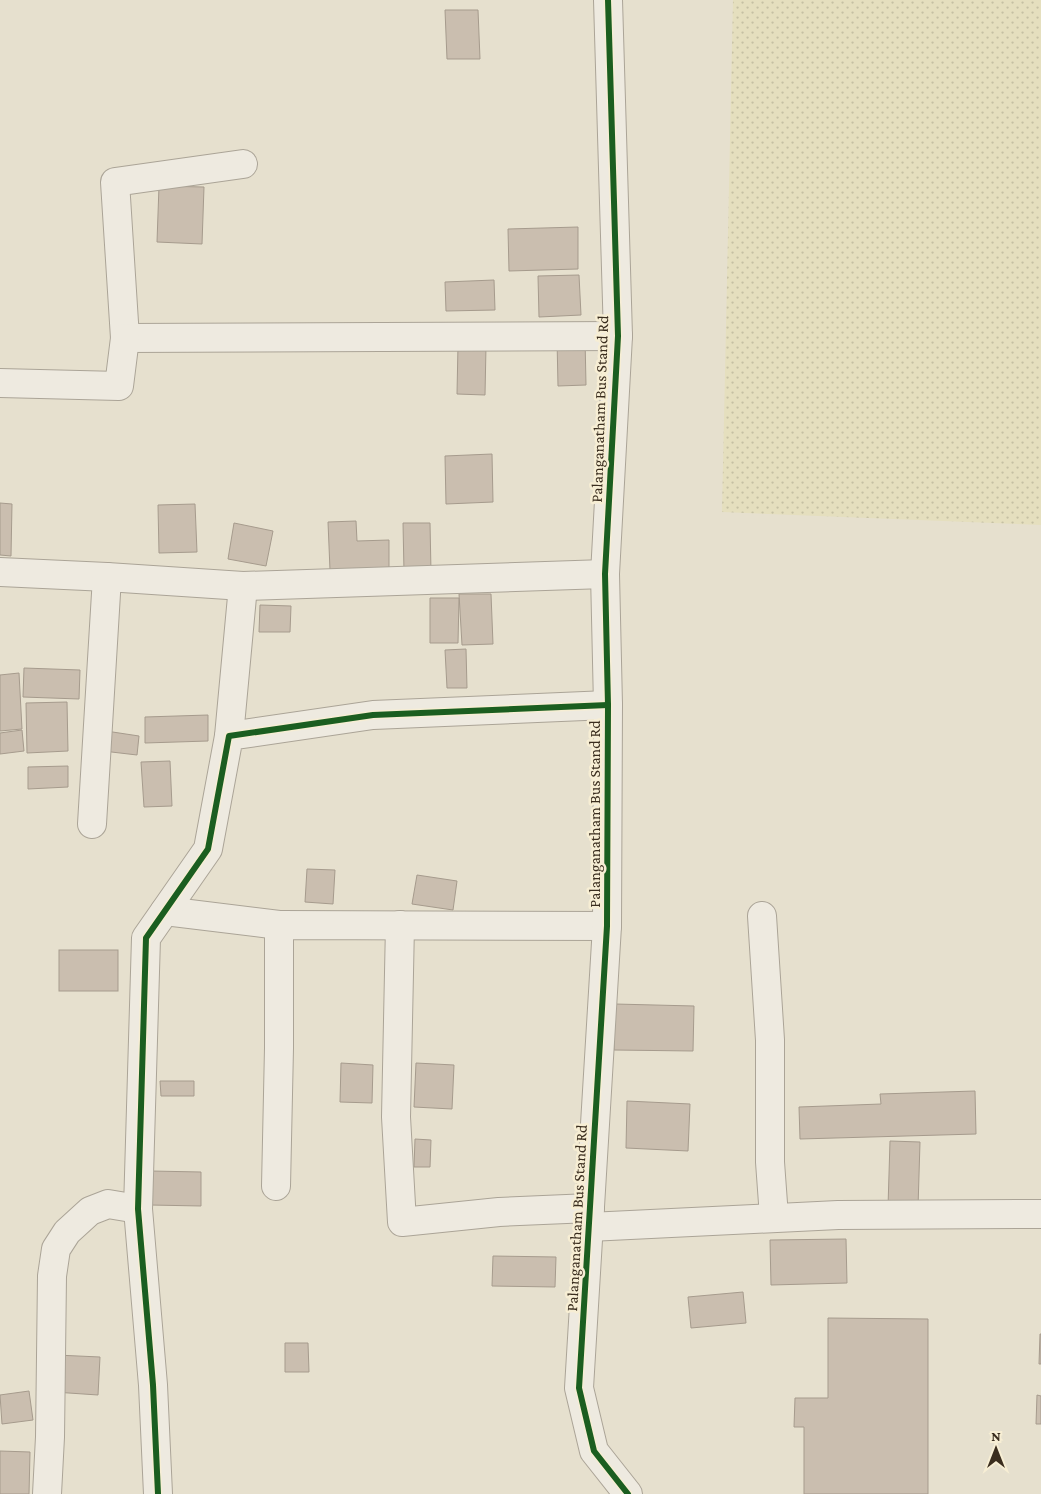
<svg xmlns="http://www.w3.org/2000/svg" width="1041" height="1494" font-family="'Crimson Pro',serif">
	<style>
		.farmland { fill: url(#farmland-dots) }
		.building { fill: #cabeaf; stroke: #a69b8d }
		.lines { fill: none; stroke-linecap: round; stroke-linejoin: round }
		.minor-casing { stroke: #aba497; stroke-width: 30 }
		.tertiary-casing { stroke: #aba497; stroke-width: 30 }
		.minor { stroke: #eeeae0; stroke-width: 28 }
		.tertiary { stroke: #eeeae0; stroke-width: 28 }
		.cycleway-casing { stroke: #f7eed4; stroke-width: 9 }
		.cycleway { stroke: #1b5e20; stroke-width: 6 }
		.labels { text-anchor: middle; stroke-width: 5; stroke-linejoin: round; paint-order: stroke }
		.street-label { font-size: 16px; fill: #3a2d1e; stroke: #f7eed4 }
	</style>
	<defs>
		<pattern id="farmland-dots" width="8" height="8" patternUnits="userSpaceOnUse" patternTransform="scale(1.25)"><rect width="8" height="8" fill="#e5dfbe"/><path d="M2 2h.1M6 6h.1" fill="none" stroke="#c5c0a3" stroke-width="1.8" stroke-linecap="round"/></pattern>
	</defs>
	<rect width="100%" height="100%" fill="#e6e0ce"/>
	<!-- farmland -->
	<polygon class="farmland" points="733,0 1041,0 1041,525 722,512"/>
	<!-- building -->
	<g class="building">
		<polygon points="445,10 478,10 480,59 447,59"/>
		<polygon points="159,186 204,187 202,244 157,242"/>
		<polygon points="578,227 578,269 509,271 508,229"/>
		<polygon points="579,275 581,315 539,317 538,276"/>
		<polygon points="494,280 495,310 446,311 445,282"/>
		<polygon points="585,338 586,385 558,386 557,339"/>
		<polygon points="458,345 486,346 485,395 457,394"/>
		<polygon points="492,454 493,502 446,504 445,456"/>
		<polygon points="0,503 12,504 11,556 0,555"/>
		<polygon points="195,504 197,552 159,553 158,505"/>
		<polygon points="356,521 357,541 389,540 389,569 330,570 328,522"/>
		<polygon points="234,523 273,531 266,566 228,559"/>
		<polygon points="403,523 430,523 431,572 404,572"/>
		<polygon points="459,594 491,594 493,644 462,645"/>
		<polygon points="430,598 459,598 458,643 430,643"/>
		<polygon points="260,605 291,606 290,632 259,632"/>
		<polygon points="466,649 467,688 447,688 445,650"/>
		<polygon points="24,668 80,670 79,699 23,697"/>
		<polygon points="19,673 22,729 0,731 0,675"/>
		<polygon points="67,702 68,751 27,753 26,703"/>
		<polygon points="208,715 208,741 145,743 145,717"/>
		<polygon points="22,730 24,751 0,754 0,733"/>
		<polygon points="106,731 139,736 137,755 103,751"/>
		<polygon points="170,761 172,806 144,807 141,762"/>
		<polygon points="68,766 68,787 28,789 28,767"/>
		<polygon points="307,869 335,870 333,904 305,902"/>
		<polygon points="417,875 457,881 453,910 412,904"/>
		<rect x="59" y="950" width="59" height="41"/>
		<polygon points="615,1004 694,1006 693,1051 614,1050"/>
		<polygon points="341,1063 373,1065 372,1103 340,1102"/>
		<polygon points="416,1063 454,1065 452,1109 414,1107"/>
		<polygon points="160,1081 194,1081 194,1096 161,1096"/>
		<polygon points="975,1091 976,1134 800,1139 799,1107 881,1104 880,1094"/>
		<polygon points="627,1101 690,1104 688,1151 626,1148"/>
		<polygon points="415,1139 431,1140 430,1167 414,1167"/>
		<polygon points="890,1141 920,1142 918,1208 888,1207"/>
		<polygon points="151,1171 201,1172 201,1206 150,1205"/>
		<polygon points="846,1239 847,1283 771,1285 770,1240"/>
		<polygon points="493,1256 556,1257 555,1287 492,1286"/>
		<polygon points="743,1292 746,1323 691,1328 688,1297"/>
		<polygon points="828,1318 928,1319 928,1494 804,1494 804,1427 794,1427 795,1398 828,1398"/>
		<polygon points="1040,1334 1041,1334 1041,1364 1039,1364"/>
		<polygon points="285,1343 308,1343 309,1372 285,1372"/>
		<polygon points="56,1355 100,1357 98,1395 54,1392"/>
		<polygon points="29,1391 33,1420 2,1424 0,1395"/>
		<polygon points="1037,1395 1041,1396 1041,1424 1036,1424"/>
		<polygon points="0,1451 30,1452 29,1494 0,1494"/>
	</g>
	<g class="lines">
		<!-- minor casing -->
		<g class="minor-casing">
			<g id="minor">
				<polyline points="243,164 115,182 125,338 618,336"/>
				<polyline points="0,383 119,386 125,338"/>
				<polyline points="0,572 107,577"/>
				<polyline points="229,736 243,586"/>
				<polyline points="92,824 107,577 243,586 605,574"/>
				<polyline points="165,911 279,925"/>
				<polyline points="762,916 770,1040 770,1162 774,1217"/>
				<polyline points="400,925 396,1117 402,1222 499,1212 590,1208"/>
				<polyline points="276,1186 279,1048 279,925 607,926"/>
				<polyline points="589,1227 838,1215 1041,1214"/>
				<polyline points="47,1494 50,1437 52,1276 56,1249 67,1232 90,1211 108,1204 138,1209"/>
				<polyline points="158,1494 153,1385 138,1209 146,938 208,849 229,736 373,715 608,705"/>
			</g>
		</g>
		<!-- tertiary casing -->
		<g class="tertiary-casing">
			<polyline id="tertiary" points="608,0 618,336 605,574 608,705 607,926 579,1388 594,1451 628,1494"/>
		</g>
		<!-- minor -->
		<use href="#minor" class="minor"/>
		<!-- tertiary -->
		<use href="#tertiary" class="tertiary"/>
		<!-- cycleway casing -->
		<g class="cycleway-casing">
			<g id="cycleway">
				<polyline points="608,0 618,336 605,574 608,705 607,926 579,1388 594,1451 628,1494"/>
				<polyline points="158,1494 153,1385 138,1209 146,938 208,849 229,736 373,715 608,705"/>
			</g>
		</g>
		<!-- cycleway -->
		<use href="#cycleway" class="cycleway"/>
	</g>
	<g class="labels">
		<!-- street labels -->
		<g class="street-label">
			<text transform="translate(599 409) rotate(-88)" y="6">Palanganatham Bus Stand Rd</text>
			<text transform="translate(594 814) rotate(-90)" y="6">Palanganatham Bus Stand Rd</text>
			<text transform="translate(576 1218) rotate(-87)" y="6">Palanganatham Bus Stand Rd</text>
		</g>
	</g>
	<!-- north arrow -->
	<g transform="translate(996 1449)" stroke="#f7eed4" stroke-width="4" paint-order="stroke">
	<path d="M0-4L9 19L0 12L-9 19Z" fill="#3a2d1e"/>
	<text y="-8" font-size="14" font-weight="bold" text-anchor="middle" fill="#3a2d1e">N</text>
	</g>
</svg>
